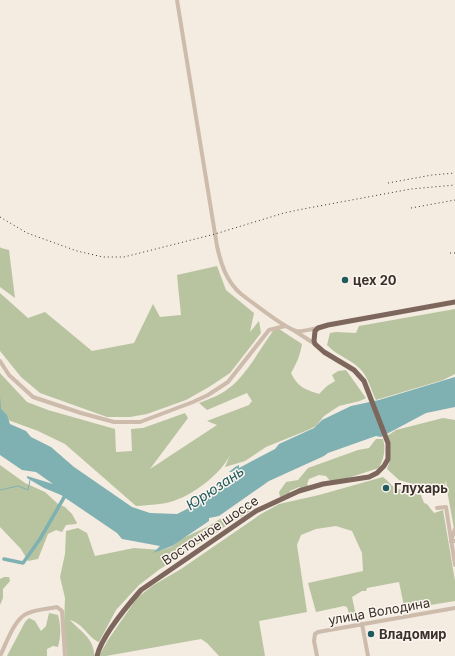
<svg xmlns="http://www.w3.org/2000/svg" width="455" height="656" font-family="Inter,sans-serif">
	<style>
		.green { fill: #b8c4a0 }
		.water { fill: #7fb0b2 }
		.lines { fill: none; stroke-linecap: round; stroke-linejoin: round }
		.stream { stroke: #7fb0b2; stroke-width: 1 }
		.canal { stroke: #7fb0b2; stroke-width: 3.5 }
		.minor { stroke: #cdbbac; stroke-width: 4 }
		.major { stroke: #7d675c; stroke-width: 5 }
		.rail { stroke: #3b302b; stroke-width: 1; stroke-dasharray: 1 3; stroke-linecap: butt }
		.poi-dot { fill: #1f5a5e; stroke: #fbf5ee; stroke-width: 1.5 }
		.labels { text-anchor: middle; stroke-width: 3; stroke-linejoin: round; paint-order: stroke }
		.poi-label { font-size: 13px; font-weight: bold; fill: #3b302b; stroke: #fbf5ee; text-anchor: start }
		.street-label { font-size: 13px; fill: #3b302b; stroke: #fbf5ee }
		.water-label { font-size: 14px; font-style: italic; fill: #1f5a5e; stroke: #fbf5ee }
	</style>
	<rect width="100%" height="100%" fill="#f4ebe1"/>
	<!-- green -->
	<g class="green">
		<polygon points="0,247 1,248 9,250 15,298 0,287"/>
		<polygon points="217,266 226,290 254,313 250,332 259,321 261,333 230,373 209,387 186,400 147,414 130,417 107,417 40,393 21,377 0,351 0,293 28,318 45,312 92,351 134,343 153,304 160,317 181,315 177,275"/>
		<path d="M 455,309 L 455,374 L 443,380 L 376,400 C 371,391 369,379 362,371 C 352,359 338,357 327,345 L 330,333 L 336,332 L 356,333 L 359,326 Z"/>
		<path d="M 276,327 L 302,344 C 300,355 297,363 291,373 C 298,387 304,389 319,394 L 327,386 L 335,381 L 332,375 L 338,371 L 346,370 L 366,398 L 360,401 L 339,406 L 324,416 L 316,426 L 308,430 L 266,447 L 245,461 L 225,467 L 230,455 C 220,475 192,496 170,502 C 159,505 147,505 136,506 L 65,444 L 38,431 L 0,417 L 0,373 L 27,402 L 48,410 L 115,429 L 116,452 L 132,451 L 131,429 L 143,428 L 185,413 L 188,418 L 150,469 L 217,425 L 207,421 L 249,405 L 252,401 L 247,393 L 207,410 L 199,403 C 209,399 221,395 229,388 C 247,375 262,345 276,327 Z"/>
		<polygon points="443,418 455,420 455,534 447,490 446,480 445,486 413,484 399,480 387,469 389,463 387,436 396,430"/>
		<path d="M 376,439 L 383,439 C 386,450 384,458 379,468 L 332,483 L 326,476 L 319,475 L 309,479 L 307,484 L 310,488 L 304,490 L 299,487 L 290,491 L 289,494 L 280,497 L 279,492 L 286,482 L 298,480 L 308,468 L 358,450 L 369,448 Z"/>
		<polygon points="0,465 25,483 45,492 58,504 65,507 72,514 77,523 76,524 66,525 62,532 56,530 48,534 38,559 28,561 21,549 0,527"/>
		<path d="M 383,477 C 387,480 391,485 395,488 C 404,491 412,491 421,495 L 424,503 L 427,504 L 434,513 L 443,510 L 455,581 L 455,601 L 418,607 L 404,606 L 399,582 L 367,588 L 366,591 L 362,591 L 352,597 L 356,616 L 350,617 L 347,607 L 344,606 L 316,612 L 308,583 L 363,571 L 362,553 L 352,531 L 336,526 L 316,529 L 301,535 L 297,545 L 307,612 L 259,621 L 265,656 L 219,656 L 207,643 L 201,639 L 106,656 L 99,656 L 108,640 L 137,598 L 152,586 L 181,569 L 261,514 L 279,504 L 319,495 Z"/>
		<path d="M 245,504 L 251,505 L 250,511 L 239,518 L 231,522 L 216,533 L 195,546 L 180,557 L 160,569 L 139,585 L 116,610 L 99,642 C 88,638 84,624 70,620 C 80,631 95,639 94,656 L 67,656 L 64,624 L 65,598 L 60,577 L 65,554 L 66,531 L 78,528 L 87,533 L 95,556 L 134,548 L 161,550 L 171,547 L 181,539 L 209,526 L 223,517 L 234,514 Z"/>
		<polygon points="4,577 9,577 10,581 3,589 3,598 0,605 0,579"/>
		<path d="M 49,613 L 58,615 C 61,627 61,635 58,647 L 53,646 L 47,649 L 47,656 L 7,656 L 25,622 L 29,618 L 35,621 L 41,631 L 46,626 Z"/>
	</g>
	<!-- water -->
	<polygon class="water" points="455,377 455,407 426,413 381,437 376,436 328,453 324,456 269,481 219,516 209,518 209,521 172,546 153,553 160,546 122,539 117,533 61,495 44,488 27,478 27,476 53,484 36,472 22,470 0,455 0,396 1,409 7,415 10,424 26,431 31,437 51,447 74,467 132,507 150,513 177,514 187,509 219,485 233,478 238,472 229,472 235,467 239,465 239,468 275,449 279,444 314,428 322,420 351,406 379,400"/>
	<g class="lines">
		<!-- stream -->
		<polyline class="stream" points="0,490 18,486 28,490 30,480"/>
		<!-- canal -->
		<polyline class="canal" points="4,559 23,563 40,539 66,494"/>
		<!-- minor -->
		<g class="minor">
			<path d="M 177,0 L 217,246 C 221,264 226,281 241,294 C 252,302 284,328 296,331 C 303,332 311,329 318,328"/>
			<polyline points="295,331 315,344"/>
			<polyline points="0,361 9,375 33,397 81,413 114,422 140,422 193,402 208,395 228,382 269,330 285,326"/>
			<polyline points="437,508 446,507 455,565"/>
			<polyline points="455,529 451,541 455,541"/>
			<polyline points="362,624 368,656"/>
			<path d="M 0,656 C 6,644 14,620 26,614 C 36,609 47,609 57,607 L 62,611 L 65,656"/>
			<polyline points="317,656 314,641 315,634 318,632 455,608"/>
		</g>
		<!-- major -->
		<path class="major" d="M 97,656 C 102,635 127,606 141,590 L 256,511 L 299,491 L 323,484 L 369,477 L 377,473 L 384,466 L 388,459 L 388,443 L 364,381 L 354,370 L 324,352 L 315,344 L 314,341 L 315,331 L 318,328 L 328,325 L 455,302"/>
		<!-- rail -->
		<g class="rail">
			<polyline points="388,183 432,175 455,173"/>
			<polyline points="411,208 455,200"/>
			<polyline points="0,217 27,233 77,251 103,257 124,257 215,234 284,213 303,209 411,189 455,185"/>
			<polyline points="450,253 455,253"/>
		</g>
	</g>
	<!-- markers -->
	<g class="poi-dot">
		<circle cx="345" cy="280" r="4"/>
		<circle cx="386" cy="488" r="4"/>
		<circle cx="371" cy="634" r="4"/>
	</g>
	<g class="labels">
		<!-- poi labels -->
		<g class="poi-label">
			<text x="353" y="285">цех 20</text>
			<text x="394" y="493">Глухарь</text>
			<text x="379" y="639">Владомир</text>
		</g>
		<!-- street labels -->
		<g class="street-label">
			<text transform="translate(210 530) rotate(-34)" y="5">Восточное шоссе</text>
			<text transform="translate(379 611) rotate(-10)" y="5">улица Володина</text>
		</g>
		<!-- water labels -->
		<g class="water-label">
			<text transform="translate(215 488) rotate(-34)" y="5">Юрюзань</text>
		</g>
	</g>
</svg>
